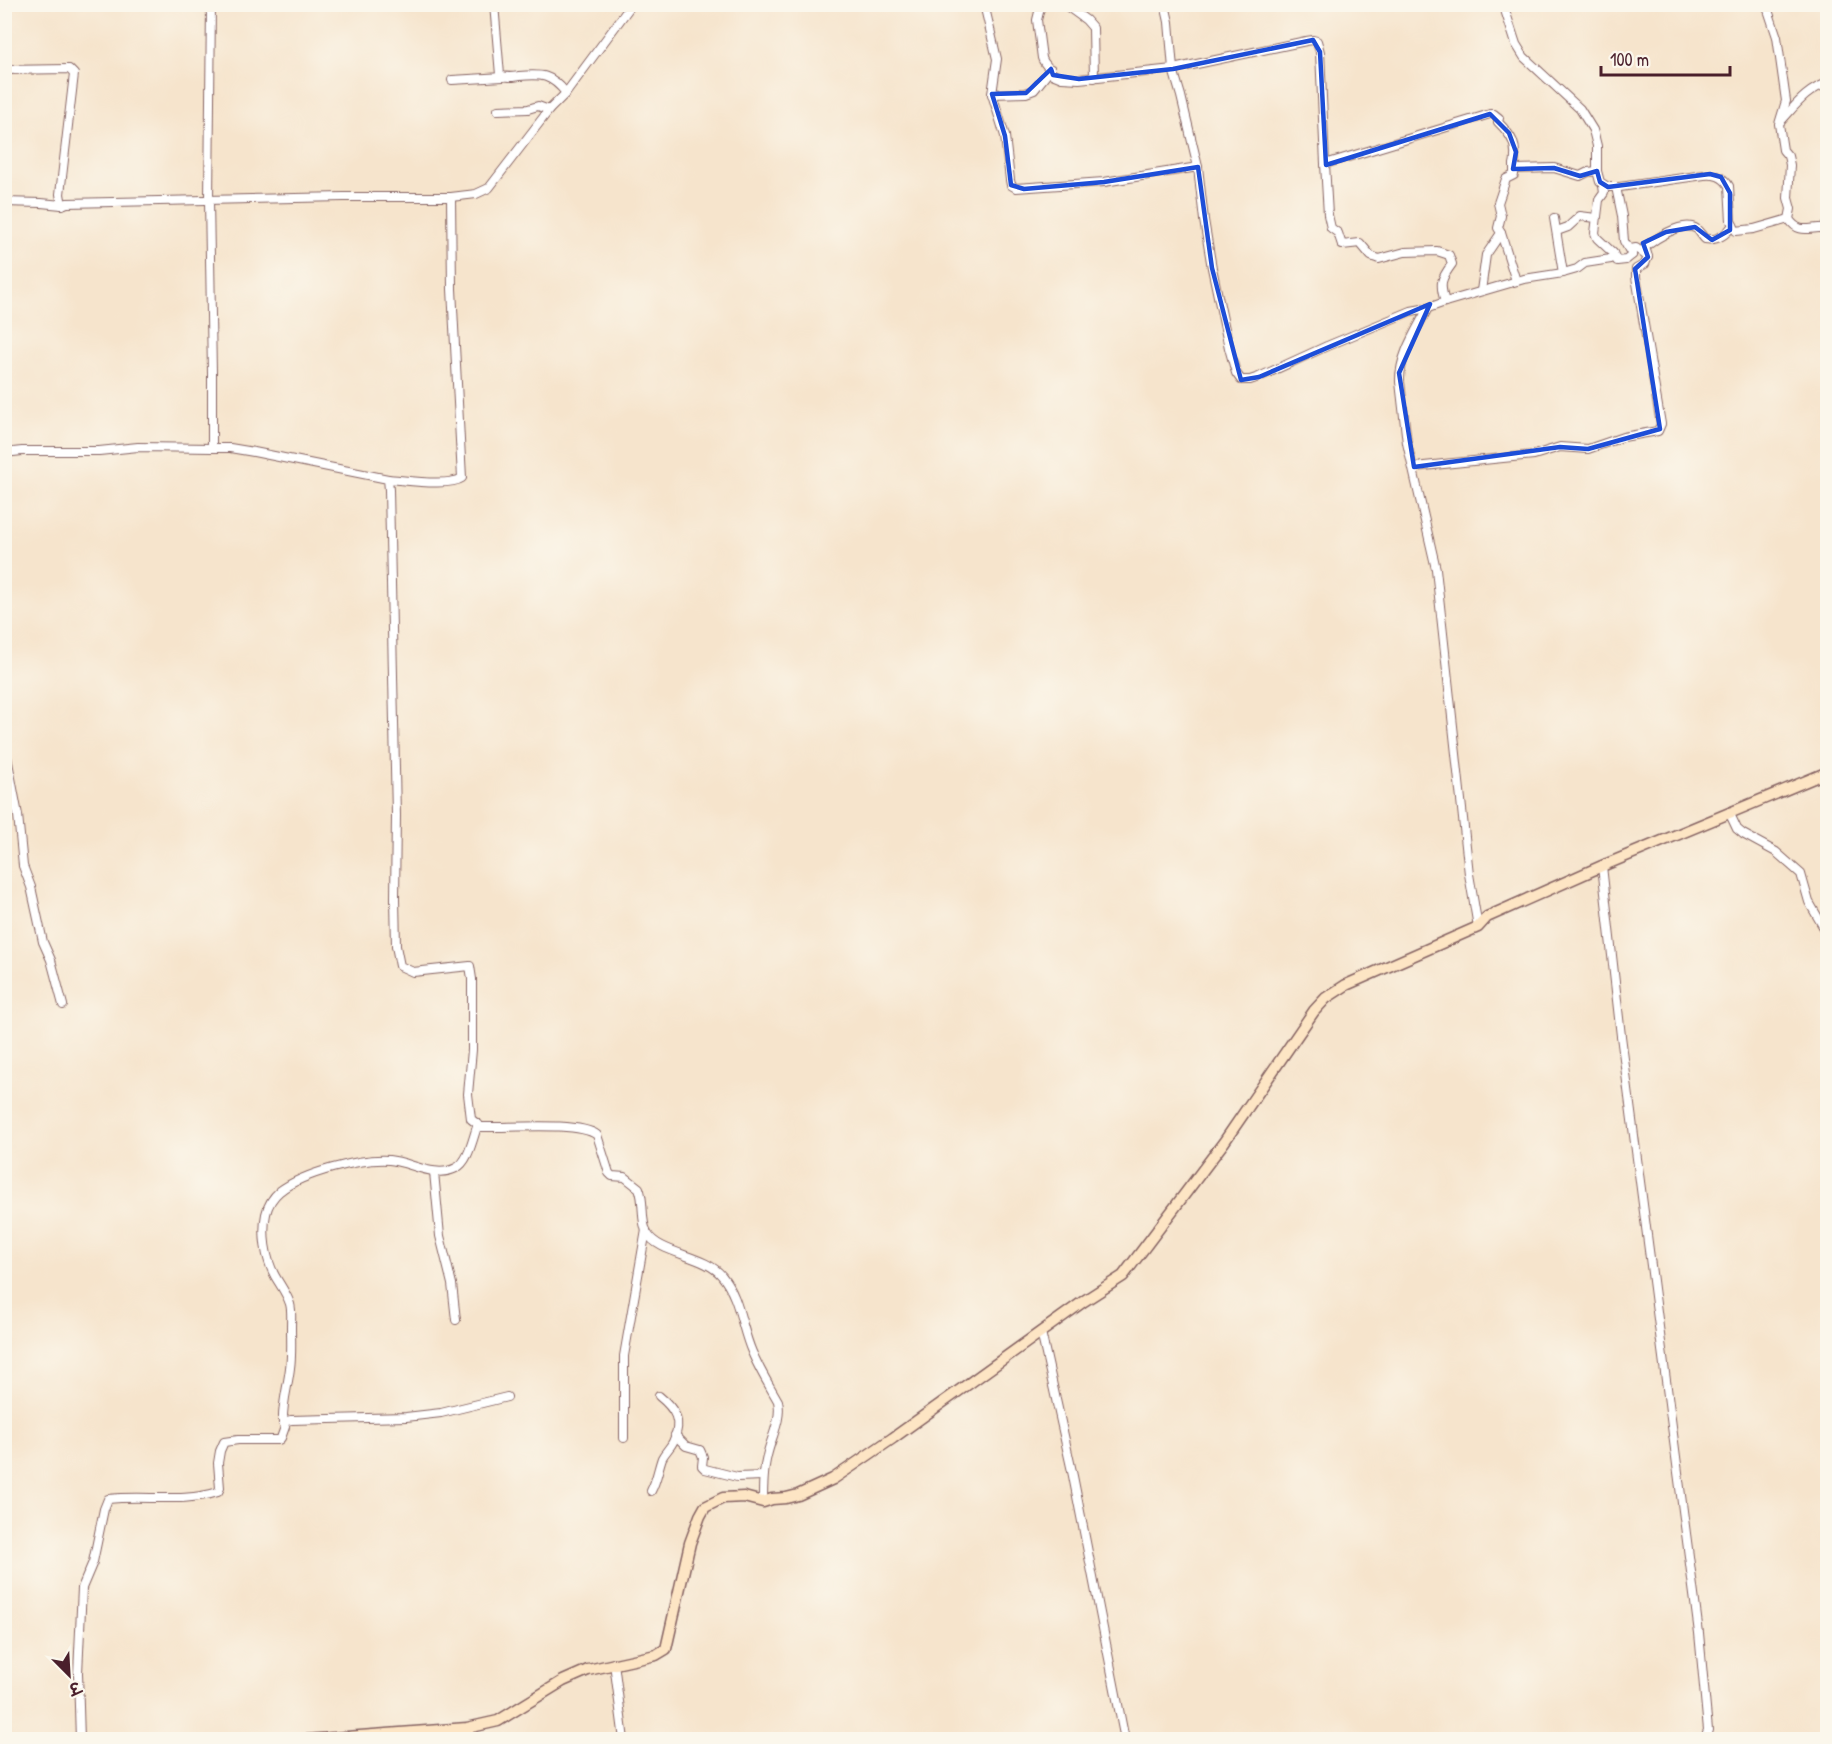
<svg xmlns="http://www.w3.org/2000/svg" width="1832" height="1744" font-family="'Patrick Hand','Playpen Sans Deva',sans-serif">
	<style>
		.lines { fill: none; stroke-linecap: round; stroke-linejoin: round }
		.street-casing { stroke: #866463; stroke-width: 10 }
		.secondary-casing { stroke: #866463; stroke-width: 13 }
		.street { stroke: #fff; stroke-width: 8 }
		.secondary { stroke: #fde5c4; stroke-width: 10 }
		.marked { fill: none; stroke: #1d4ed8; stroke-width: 4.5; stroke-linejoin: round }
	</style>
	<rect width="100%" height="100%" fill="#fbf7ec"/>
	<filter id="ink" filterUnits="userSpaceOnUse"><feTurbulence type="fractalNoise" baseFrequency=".0167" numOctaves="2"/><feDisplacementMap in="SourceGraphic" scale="12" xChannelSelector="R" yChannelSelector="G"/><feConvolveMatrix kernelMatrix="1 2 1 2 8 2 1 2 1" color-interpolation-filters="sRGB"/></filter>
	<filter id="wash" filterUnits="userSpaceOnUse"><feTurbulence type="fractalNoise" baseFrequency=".008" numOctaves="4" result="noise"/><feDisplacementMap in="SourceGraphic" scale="24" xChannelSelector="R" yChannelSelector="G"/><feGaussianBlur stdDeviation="1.35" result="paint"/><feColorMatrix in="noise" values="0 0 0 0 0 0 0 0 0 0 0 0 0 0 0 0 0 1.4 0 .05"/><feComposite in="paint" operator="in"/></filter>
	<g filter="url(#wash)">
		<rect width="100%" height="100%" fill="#f6e4cc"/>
	</g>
	<g filter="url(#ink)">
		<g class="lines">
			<!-- street casing -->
			<g class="street-casing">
				<g id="street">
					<path d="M 211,4 L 209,200 L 212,373 L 212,444 L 213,448 L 230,448 L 254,452 L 388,479 L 389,490 L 396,815 L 395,899 L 396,946 L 400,966 L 413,972 L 470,966 L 472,979 L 472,1050 L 468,1094 L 471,1119 L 481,1127 C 508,1128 578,1121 597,1135 L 609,1173 L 612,1176 L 625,1177 L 639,1188 C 645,1202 640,1220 647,1233 C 658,1254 706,1255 722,1276 C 740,1298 741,1327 752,1352 C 759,1369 769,1385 778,1401 C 782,1420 771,1437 767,1456 C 763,1471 763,1486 763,1502"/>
					<path d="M 494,4 L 500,75 C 507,78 512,77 519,76 C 542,74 551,74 566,93"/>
					<polyline points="984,4 997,59 992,94 1026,93 1034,90 1051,69"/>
					<path d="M 1041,4 L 1037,20 L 1042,58 C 1044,65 1050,67 1052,74 L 1062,78 L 1079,79 L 1173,69 L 1306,41 L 1313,40 L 1317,41 L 1320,52 L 1325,164 L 1490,114 L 1494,114 L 1499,118 L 1498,122 C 1512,136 1518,145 1514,165 L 1517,169 L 1554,168 L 1580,176 L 1588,172 L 1597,171"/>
					<polyline points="1064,4 1086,20 1093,28 1094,78"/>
					<polyline points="1165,4 1169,22 1173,69 1181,96 1198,167 1204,220 1212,268 1229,348 1236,373 1241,380 1250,380 1259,377 1327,346 1411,311 1428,308 1445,302 1524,279 1563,273 1577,269 1585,263 1611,259 1613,253 1617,261 1626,260 1632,255"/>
					<path d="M 1503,4 L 1516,44 L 1524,57 L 1580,109 L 1593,130 L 1597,146 L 1597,171 L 1600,182 L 1608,187 L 1620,187 L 1704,175 C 1715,174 1723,176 1729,186 L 1731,221 L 1736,231 L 1754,229 L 1789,219"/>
					<path d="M 1766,4 L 1777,37 L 1786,101 L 1779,124 L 1783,150 L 1788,156 L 1790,165 L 1788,198 L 1791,209 L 1789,219 C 1800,236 1811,226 1828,228"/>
					<polyline points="4,70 69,69 74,74 60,194 62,205 67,203 344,197 451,197 476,194 489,188 549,110 566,93 632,4"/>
					<polyline points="452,80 503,77"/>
					<polyline points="992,94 1005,136 1010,180 1011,185 1016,188 1104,182 1198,167"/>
					<polyline points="498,110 528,109 538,106 549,110"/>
					<path d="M 1781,121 C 1795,106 1807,89 1828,83"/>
					<path d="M 1325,164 L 1328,215 L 1331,228 L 1338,233 L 1342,245 L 1360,243 L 1371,256 L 1379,259 L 1405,252 L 1437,251 L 1449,255 L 1452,264 C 1441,279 1439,283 1445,302"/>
					<polyline points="1603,186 1604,193 1599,200 1595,233 1597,238 1613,253"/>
					<path d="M 1616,187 L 1622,216 L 1624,241 L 1632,255 L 1631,249 L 1636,248 L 1648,257 L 1645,247 C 1654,240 1681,221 1695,228 C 1698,229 1702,236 1705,239 C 1717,241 1726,235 1733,225"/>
					<polyline points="4,202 41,203 62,205"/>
					<polyline points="1554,218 1563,273"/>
					<polyline points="1557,231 1568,227 1580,216 1596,218"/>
					<polyline points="1501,233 1516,281"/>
					<polyline points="1481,291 1486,255 1501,233 1498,228 1501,216 1498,203 1506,179 1514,175 1514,165"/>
					<path d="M 1428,308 C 1416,331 1399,356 1400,382 L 1407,443 L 1436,569 L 1469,874 L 1478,927"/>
					<polyline points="4,453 22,451 99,451 138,447 213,448"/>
					<polyline points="1414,467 1534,455 1560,447 1588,449 1623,437 1658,431 1661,424 1636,277 1636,269 1645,264 1648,257"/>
					<path d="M 388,479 C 405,480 449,487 462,478 L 452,289 L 451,197"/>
					<polyline points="4,741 18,815 23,866 31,887 43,942 51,960 63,1005"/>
					<polyline points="1729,812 1737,829 1743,834 1776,852 1801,874 1809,902 1828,935"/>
					<polyline points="1602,866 1621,1036 1699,1633 1708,1730 1704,1740"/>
					<polyline points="434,1172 440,1236 452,1284 456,1320"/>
					<polyline points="1041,1332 1073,1476 1125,1740"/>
					<path d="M 283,1422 C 282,1404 288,1386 290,1368 C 292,1354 291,1340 291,1327 C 291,1319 292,1311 290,1304 C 287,1294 280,1285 275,1276 C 265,1258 262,1233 266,1214 C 268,1205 274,1196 280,1191 C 303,1173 361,1158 389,1160 C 411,1162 435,1179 456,1168 C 469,1162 473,1137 478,1124"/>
					<polyline points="675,1435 686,1446 700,1450 703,1457 702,1466 705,1469 737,1477 763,1476"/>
					<polyline points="624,1438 624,1356 646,1230"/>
					<path d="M 651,1491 C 657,1480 658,1469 662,1458 C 665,1452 670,1448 673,1442 C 683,1421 675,1409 659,1396"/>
					<polyline points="614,1663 624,1740"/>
					<path d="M 80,1740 L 78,1673 L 82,1588 L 93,1562 L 104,1509 L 108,1499 C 144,1495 183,1503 218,1492 L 220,1488 L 218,1463 L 220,1451 L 224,1442 L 238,1440 L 279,1440 L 281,1438 L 285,1427 L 283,1422 L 291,1420 L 406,1417 L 441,1413 L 507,1397"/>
				</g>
			</g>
			<!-- secondary casing -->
			<g class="secondary-casing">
				<polyline id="secondary" points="306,1740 467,1728 498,1721 563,1681 588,1670 656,1655 666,1649 690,1543 700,1516 705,1507 723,1498 744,1497 763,1502 772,1499 786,1498 798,1495 833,1479 893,1438 1084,1301 1123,1276 1224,1142 1314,1011 1326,998 1346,985 1478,927 1487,917 1602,866 1828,772"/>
			</g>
			<!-- street -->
			<use href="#street" class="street"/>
			<!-- secondary -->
			<use href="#secondary" class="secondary"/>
		</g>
	</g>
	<!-- marked area -->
	<path class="marked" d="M 1313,40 L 1320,52 L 1326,165 L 1490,114 L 1509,133 L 1516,152 L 1513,169 L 1554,168 L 1580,176 L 1597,171 L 1600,182 L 1608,187 L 1710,174 L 1721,177 L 1730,193 L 1730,230 L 1712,240 L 1695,227 L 1666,232 L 1643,243 L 1648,257 L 1635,269 L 1660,429 L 1588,449 L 1560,447 L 1414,467 L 1399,373 L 1430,304 L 1259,377 L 1241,380 L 1212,268 L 1198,167 L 1104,182 L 1024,189 L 1011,185 L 1005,136 L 992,94 L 1026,93 L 1051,69 L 1053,75 L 1079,79 L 1173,69 Z"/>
	<!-- margin -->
	<rect width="1832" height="1744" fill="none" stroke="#fbf7ec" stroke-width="24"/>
	<!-- north arrow -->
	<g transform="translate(69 1675) rotate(156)" stroke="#fbf7ec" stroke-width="4.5" paint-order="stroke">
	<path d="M0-4.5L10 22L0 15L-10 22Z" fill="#4a1f2b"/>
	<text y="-9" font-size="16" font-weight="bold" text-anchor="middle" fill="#4a1f2b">उ</text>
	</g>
	<!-- scale -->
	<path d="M1601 66v9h129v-9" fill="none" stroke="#4a1f2b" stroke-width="3"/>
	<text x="1610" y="66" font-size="18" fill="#4a1f2b" stroke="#fbf7ec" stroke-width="4.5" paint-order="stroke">100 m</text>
</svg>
